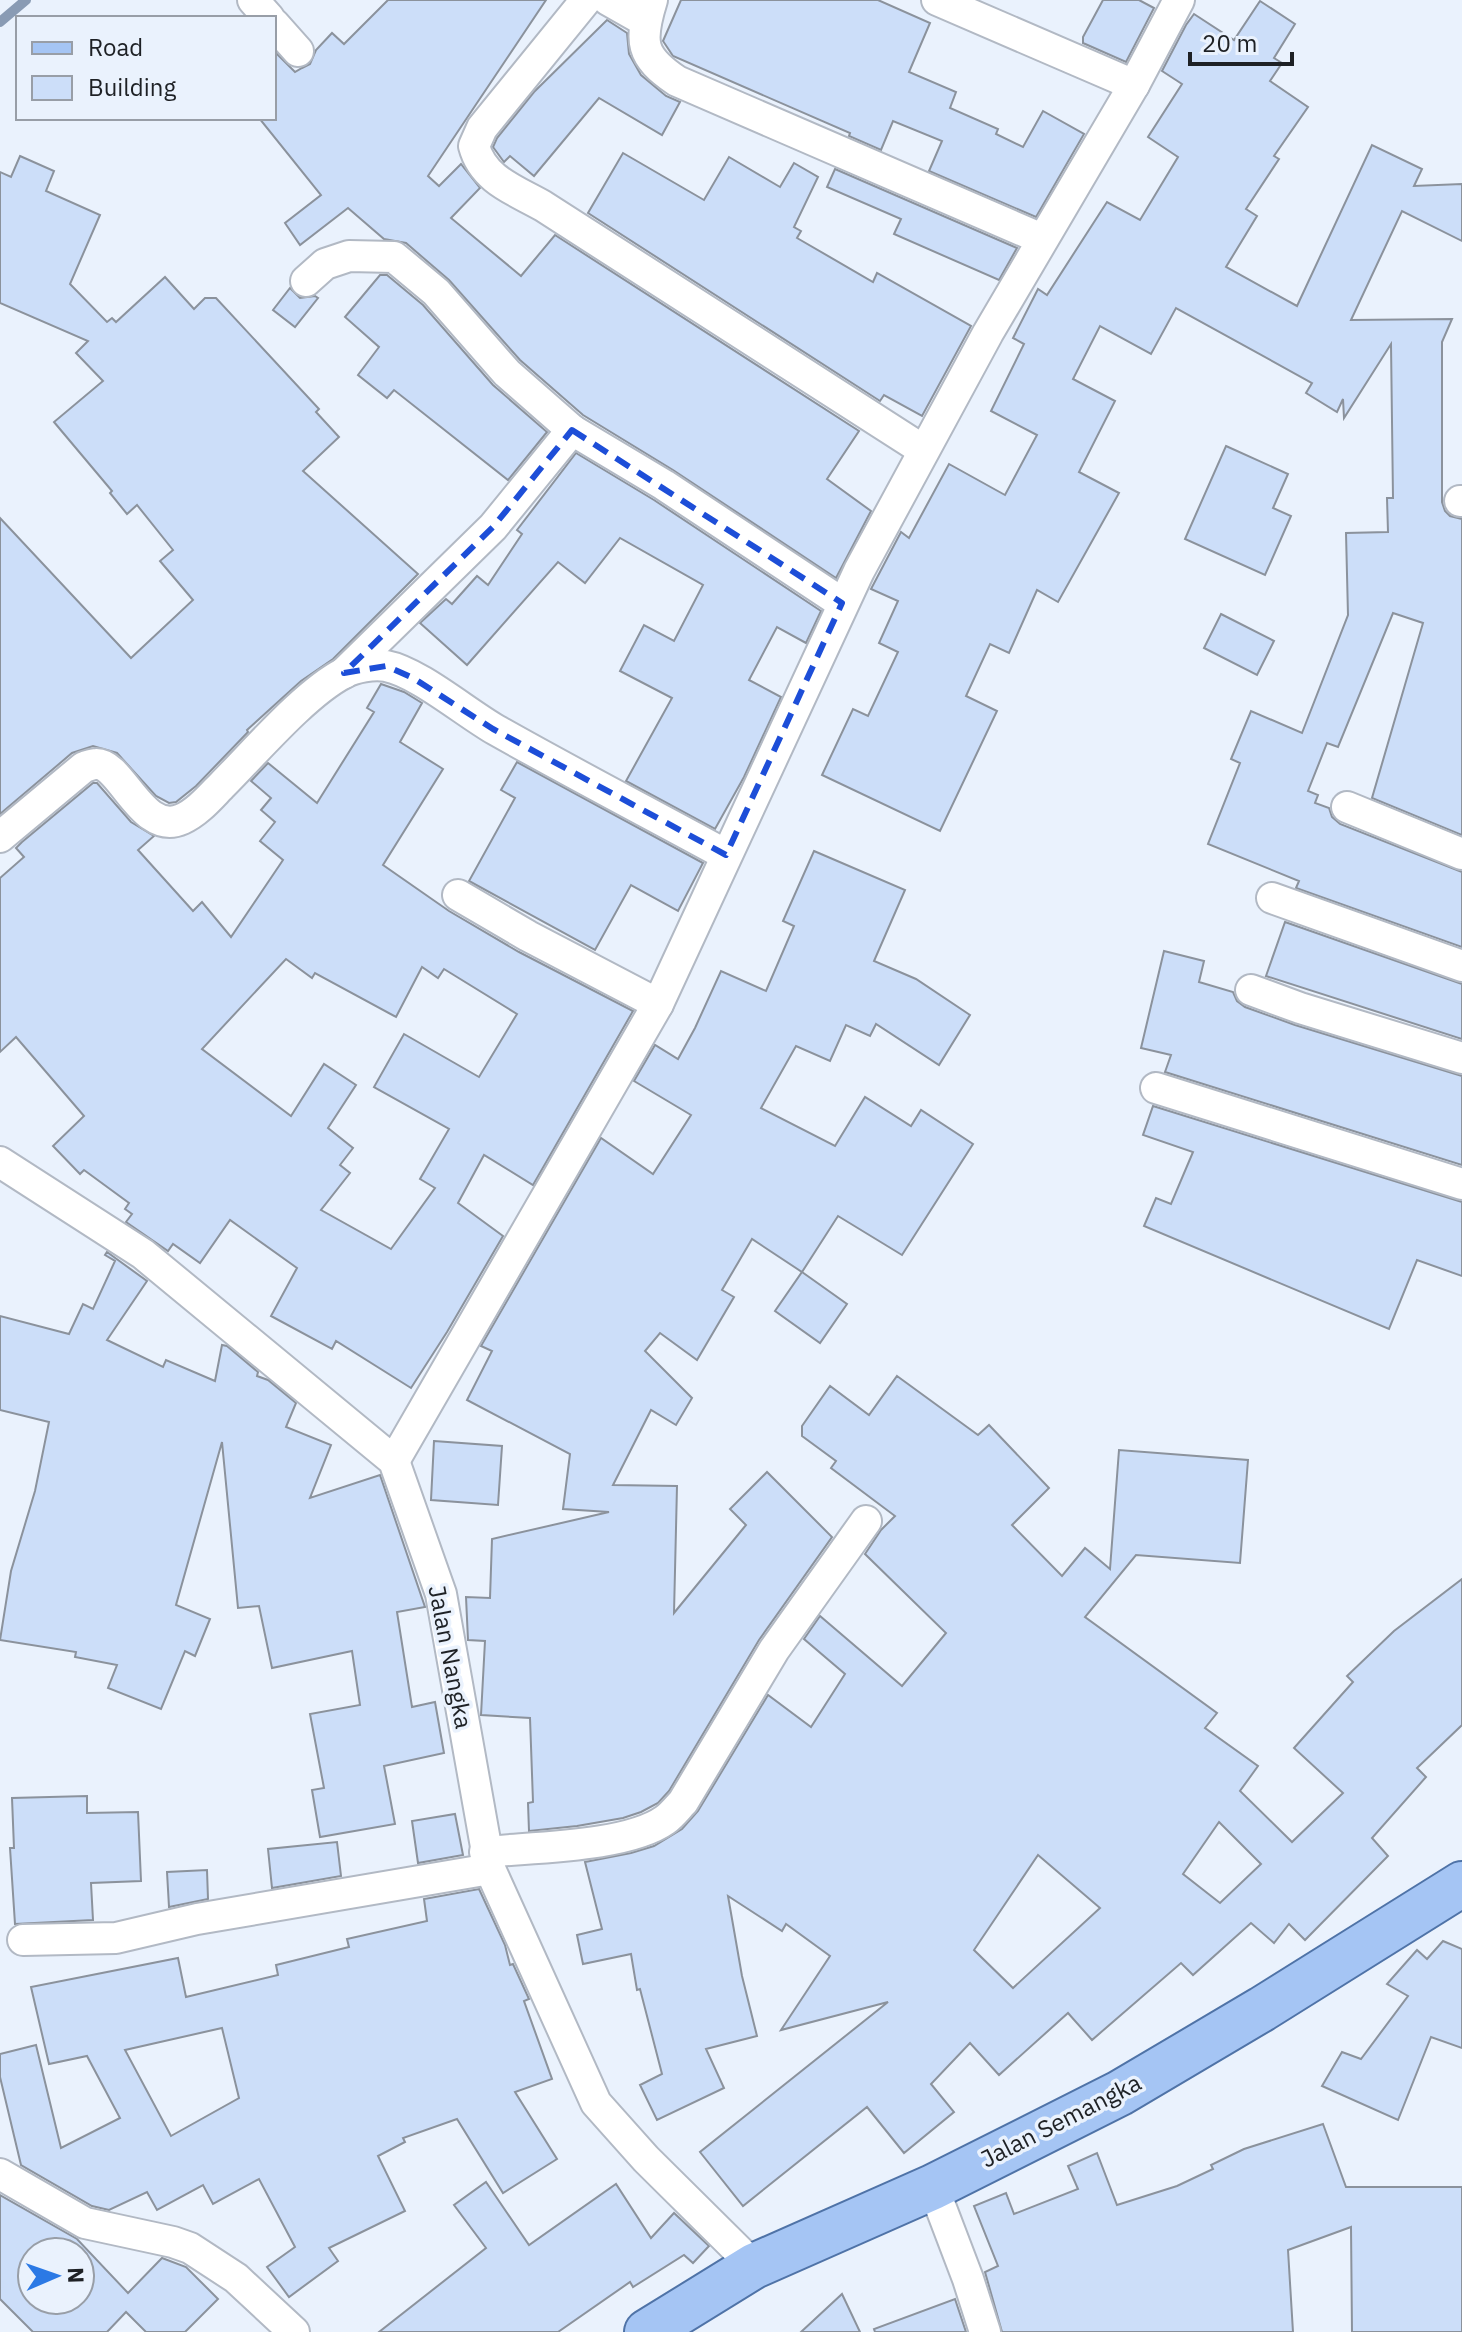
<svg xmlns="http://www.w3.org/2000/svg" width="1462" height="2332" font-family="'IBM Plex Sans',sans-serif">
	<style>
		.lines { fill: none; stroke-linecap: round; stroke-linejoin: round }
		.stream { stroke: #899bb4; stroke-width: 10 }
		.building { fill: #ccdef9; stroke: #8b929c; stroke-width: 2; fill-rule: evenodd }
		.minor-casing { stroke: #b2b9c4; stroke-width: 34 }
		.primary-casing { stroke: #4f73a7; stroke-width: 48 }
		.minor { stroke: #fff; stroke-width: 30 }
		.primary { stroke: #a5c5f4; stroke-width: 44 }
		.marked { fill: none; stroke: #1d4ed8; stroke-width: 6; stroke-dasharray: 16 10; stroke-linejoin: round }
		.labels { text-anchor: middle; stroke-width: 7; stroke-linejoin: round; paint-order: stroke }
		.street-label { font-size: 24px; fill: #1e2125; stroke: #eaf2fd }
	</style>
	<rect width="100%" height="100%" fill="#eaf2fd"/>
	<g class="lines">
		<!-- stream -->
		<polyline class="stream" points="0,22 26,0"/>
	</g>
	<!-- building -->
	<g class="building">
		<polygon points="388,0 546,0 428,176 439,186 461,164 480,188 451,218 521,276 555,235 859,431 827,479 871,511 836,578 673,470 583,415 520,360 449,280 406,243 384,239 348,208 300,245 285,223 321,195 259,118 274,118 274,51 295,72 302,68 310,64 316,50 332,33 344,44"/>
		<polygon points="681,0 878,0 930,23 909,72 956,92 950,108 998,129 996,134 1023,147 1043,111 1084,134 1036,217 929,171 942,141 893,121 881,150 849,136 850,133 673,56 663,41"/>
		<polygon points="1103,0 1139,0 1154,8 1126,62 1083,43 1083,37"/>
		<polygon points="1260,1 1295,24 1274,58 1282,63 1270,81 1308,107 1274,156 1279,159 1246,209 1257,216 1226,267 1297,306 1372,145 1422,169 1414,186 1462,184 1462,241 1402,211 1351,320 1452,319 1442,342 1442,502 1445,511 1450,516 1462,519 1462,835 1372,798 1423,623 1393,613 1338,747 1327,743 1308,791 1318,795 1315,803 1329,808 1332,817 1340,824 1462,872 1462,947 1296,888 1299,881 1208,844 1240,763 1231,759 1251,711 1302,733 1348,615 1346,533 1388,532 1387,498 1393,498 1391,344 1344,418 1343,399 1337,412 1306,393 1312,383 1176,308 1151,354 1100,326 1073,379 1115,401 1079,472 1119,493 1058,602 1037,590 1009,653 990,644 966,696 997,711 940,831 822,775 853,709 868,716 898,652 879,643 898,601 871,589 901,532 909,538 949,464 1005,495 1037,435 991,411 1024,344 1013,338 1038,289 1047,295 1107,202 1140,220 1178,157 1148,137 1182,84 1162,71 1186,25 1194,14 1234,40"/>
		<polygon points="607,20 627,33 629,54 641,75 666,96 680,102 662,135 599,98 534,176 510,156 504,162 493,147 497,138 534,92"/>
		<polygon points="623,153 704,200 729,157 780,187 794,163 818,177 794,227 801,231 797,238 873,282 877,273 971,326 922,416 884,395 880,401 588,213"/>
		<polygon points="20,156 54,171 46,191 100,215 70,284 107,322 112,318 116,322 165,277 194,309 205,298 216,298 319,409 316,412 339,437 303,471 418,574 333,659 301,681 247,730 248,732 196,786 176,802 169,803 156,796 117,753 93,746 72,753 0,814 0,518 131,658 193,600 160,561 173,550 137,505 127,514 110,493 112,491 54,422 103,381 76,353 88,341 0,303 0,172 11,177"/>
		<polygon points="835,169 1017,248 999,280 894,234 901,219 827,187"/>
		<polygon points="380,275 387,275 423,305 493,385 547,432 508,480 394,390 387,398 358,375 379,347 345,317"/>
		<polygon points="290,288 300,298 315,296 318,298 295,327 273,310"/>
		<polygon points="1226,446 1288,474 1273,508 1291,516 1265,575 1185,539"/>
		<polygon points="576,453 654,500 821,611 806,643 777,627 749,680 781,697 744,777 715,829 626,781 672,698 620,671 644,625 674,641 703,585 620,538 585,583 558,562 467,665 420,623 446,599 452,604 477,576 488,585 522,534 517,530"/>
		<polygon points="1221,614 1274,641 1257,675 1204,648"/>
		<path d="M 381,684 L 404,692 L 422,703 L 400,742 L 443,769 L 383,865 L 449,911 L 519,952 L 633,1011 L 533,1185 L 484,1155 L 458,1203 L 503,1236 L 447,1332 L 411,1388 L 336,1341 L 332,1349 L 271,1316 L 297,1268 L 230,1220 L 200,1263 L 173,1244 L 168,1251 L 126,1222 L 132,1214 L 125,1209 L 129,1203 L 84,1170 L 80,1174 L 53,1146 L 84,1116 L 16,1037 L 0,1052 L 0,878 L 24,857 L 16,848 L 22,842 L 93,783 L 97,783 L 131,822 L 154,836 L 138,850 L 193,911 L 202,902 L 231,937 L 283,860 L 260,841 L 275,822 L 261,810 L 271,798 L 251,781 L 268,763 L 317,803 L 374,712 L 367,708 ZM 286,959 L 312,978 L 315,973 L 396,1017 L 422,967 L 438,978 L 444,969 L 517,1014 L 479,1077 L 404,1034 L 374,1087 L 449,1129 L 420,1179 L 435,1188 L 391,1249 L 321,1210 L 350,1173 L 340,1165 L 353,1148 L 328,1128 L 356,1085 L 324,1064 L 291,1116 L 202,1049 Z"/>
		<polygon points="517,762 703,863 678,911 631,885 595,950 469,881 515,798 501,790"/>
		<polygon points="814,851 905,890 874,961 916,979 970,1015 939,1065 876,1024 870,1036 846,1025 830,1061 796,1046 761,1108 835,1146 865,1097 911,1126 921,1110 973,1144 902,1255 838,1216 802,1272 752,1239 722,1290 734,1297 697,1360 660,1333 645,1351 692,1398 676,1425 651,1410 613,1485 677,1486 674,1613 746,1525 730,1509 767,1472 832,1537 759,1640 669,1791 658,1803 641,1812 623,1818 577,1826 529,1831 528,1803 533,1802 530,1718 481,1715 485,1641 468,1640 466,1597 490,1598 492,1539 609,1512 563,1509 570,1454 467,1400 492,1351 481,1346 601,1138 653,1174 691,1115 634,1081 655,1045 678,1059 695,1028 721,971 766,991 794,926 783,921"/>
		<polygon points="1285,922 1462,984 1462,1039 1266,976"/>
		<polygon points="1164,951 1204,961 1199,982 1233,992 1237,1001 1245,1007 1295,1025 1462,1076 1462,1165 1165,1072 1171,1055 1141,1048"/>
		<polygon points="1153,1106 1462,1202 1462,1276 1417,1260 1389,1329 1144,1226 1156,1198 1171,1204 1193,1152 1143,1135"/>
		<polygon points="107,1252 147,1281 107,1340 163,1367 166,1360 215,1381 222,1345 227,1346 258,1372 257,1376 268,1380 296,1403 286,1427 331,1445 310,1498 380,1475 425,1607 397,1612 412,1707 435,1702 444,1753 384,1766 395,1824 320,1837 312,1790 324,1788 310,1714 360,1705 352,1651 272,1668 259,1606 238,1608 222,1442 176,1605 210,1619 195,1656 185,1651 161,1709 108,1688 117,1665 75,1657 76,1652 0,1640 11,1571 35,1491 49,1422 0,1410 0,1316 69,1334 83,1304 93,1309 115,1261 105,1255"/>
		<polygon points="802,1272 847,1304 820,1343 775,1311"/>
		<path d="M 897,1376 L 978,1435 L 989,1425 L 1049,1488 L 1012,1525 L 1062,1576 L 1085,1548 L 1110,1569 L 1119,1450 L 1248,1460 L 1240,1563 L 1136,1555 L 1085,1617 L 1217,1713 L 1205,1728 L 1258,1766 L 1240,1791 L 1292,1842 L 1343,1793 L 1294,1748 L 1353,1682 L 1347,1676 L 1394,1631 L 1462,1579 L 1462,1725 L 1417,1768 L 1426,1777 L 1372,1838 L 1388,1856 L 1305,1940 L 1289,1924 L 1274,1943 L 1251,1923 L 1193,1975 L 1181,1963 L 1092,2040 L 1068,2013 L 999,2075 L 970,2043 L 931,2084 L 954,2112 L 904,2153 L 867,2107 L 743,2206 L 700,2152 L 888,2002 L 781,2030 L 830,1956 L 786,1924 L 782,1931 L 728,1896 L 742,1976 L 757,2036 L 706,2049 L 724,2088 L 657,2120 L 640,2085 L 662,2074 L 640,1989 L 637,1990 L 631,1954 L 583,1964 L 577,1935 L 602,1929 L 585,1862 L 631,1853 L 654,1846 L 682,1829 L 698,1811 L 768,1695 L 811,1727 L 845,1674 L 804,1639 L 820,1616 L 902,1686 L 946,1633 L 865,1554 L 881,1530 L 895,1516 L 831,1468 L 836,1461 L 802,1436 L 802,1426 L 830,1386 L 869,1415 ZM 1219,1822 L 1261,1864 L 1220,1903 L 1183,1874 ZM 1038,1855 L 1100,1908 L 1013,1988 L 974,1950 Z"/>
		<polygon points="434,1441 502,1446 498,1505 431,1500"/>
		<polygon points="87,1796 87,1813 138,1812 141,1881 91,1883 93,1920 15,1924 10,1848 14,1848 12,1798"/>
		<polygon points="455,1814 463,1855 418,1863 412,1821"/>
		<polygon points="337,1842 341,1876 272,1888 268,1849"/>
		<polygon points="207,1870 208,1899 169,1907 167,1872"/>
		<path d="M 479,1889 L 505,1945 L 510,1965 L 513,1964 L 529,1999 L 524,2001 L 552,2079 L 515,2092 L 557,2159 L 503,2193 L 457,2119 L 403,2138 L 405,2142 L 378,2156 L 405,2211 L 329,2248 L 338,2261 L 289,2297 L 267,2267 L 295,2247 L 259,2179 L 213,2204 L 203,2185 L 157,2210 L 147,2192 L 109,2210 L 92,2206 L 21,2165 L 0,2077 L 0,2054 L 36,2045 L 61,2148 L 120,2118 L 87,2056 L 49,2064 L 31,1987 L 178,1958 L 186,1997 L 278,1975 L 276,1965 L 349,1947 L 347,1939 L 427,1921 L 424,1899 ZM 222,2028 L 239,2098 L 171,2136 L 125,2050 Z"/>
		<polygon points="1443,1941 1462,1949 1462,2048 1431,2037 1398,2120 1322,2086 1342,2052 1361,2059 1408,1996 1387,1984 1417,1950 1427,1959"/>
		<polygon points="1323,2124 1346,2187 1462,2187 1462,2332 1352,2332 1351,2227 1288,2250 1293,2332 1002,2332 985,2272 998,2266 974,2206 1006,2193 1014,2214 1078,2189 1068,2166 1097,2153 1117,2205 1177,2186 1213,2169 1211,2165 1244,2149"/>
		<polygon points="486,2182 529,2245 616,2184 651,2238 674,2213 709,2246 693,2263 684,2255 633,2287 630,2282 558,2332 379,2332 486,2248 454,2205"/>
		<path d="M 0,2195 L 77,2239 L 128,2293 L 162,2258 L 186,2267 L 218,2299 L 185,2332 L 146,2332 L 126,2312 L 107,2332 L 33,2332 L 0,2299 ZM 32,2252 L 80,2252 L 80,2300 L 32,2300 Z"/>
		<polygon points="842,2294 860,2332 801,2332"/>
		<polygon points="955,2299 966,2332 875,2332 874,2329"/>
	</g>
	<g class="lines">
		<!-- minor casing -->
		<g class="minor-casing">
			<g id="minor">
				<polyline points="253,0 269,18"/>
				<path d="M 586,0 L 482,128 L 474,146 C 483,180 515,190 543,206 L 923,450"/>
				<polyline points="608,0 645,21"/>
				<path d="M 652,0 C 639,42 640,56 677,81 L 1042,239"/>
				<polyline points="937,0 1134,85"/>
				<polyline points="274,24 298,51"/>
				<polyline points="306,281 325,264 349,256 394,257 436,292 507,373 572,430 664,485 842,603"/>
				<polyline points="1460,501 1462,501"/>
				<polyline points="344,673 493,527 572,430"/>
				<polyline points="1347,807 1462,854"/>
				<path d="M 0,837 L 84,767 C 88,766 92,764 96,764 C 122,763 142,837 182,819 C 198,812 211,796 223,784 C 255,752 305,693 344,673 C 355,667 373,664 386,666 C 418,672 466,713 496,730 C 572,773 649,813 726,855"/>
				<polyline points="458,895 528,936 658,1004"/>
				<polyline points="1272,898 1462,966"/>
				<polyline points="1251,990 1300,1008 1462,1058"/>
				<polyline points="1156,1088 1462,1184"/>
				<polyline points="0,1162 143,1254 394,1461 441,1594 490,1869 596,2103 646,2159 754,2266"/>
				<polyline points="394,1461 658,1004 859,571 988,333 1134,85 1179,0"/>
				<path d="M 485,1852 C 533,1847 627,1847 665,1820 C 672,1815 678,1807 683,1802 L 774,1650 L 866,1521"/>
				<polyline points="23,1940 116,1938 197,1919 490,1869"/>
				<polyline points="0,2174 85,2223 173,2242 190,2248 236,2278 294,2332"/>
				<polyline points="933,2187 968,2279 985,2332"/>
			</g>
		</g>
		<!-- primary casing -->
		<g class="primary-casing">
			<polyline id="primary" points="647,2332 754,2266 933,2187 1120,2093 1262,2009 1462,1884"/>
		</g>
		<!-- minor -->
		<use href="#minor" class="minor"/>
		<!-- primary -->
		<use href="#primary" class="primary"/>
	</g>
	<!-- marked area -->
	<path class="marked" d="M 572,430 L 842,603 L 726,855 L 493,729 L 413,678 L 386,666 L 344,673 L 493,527 Z"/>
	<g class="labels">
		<!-- street labels -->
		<g class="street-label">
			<text transform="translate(450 1657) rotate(79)" y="8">Jalan Nangka</text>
			<text transform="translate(1061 2121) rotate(-27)" y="8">Jalan Semangka</text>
		</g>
	</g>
	<!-- legend -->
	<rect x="16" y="16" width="260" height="104" fill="#eaf2fd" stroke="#989ea7" stroke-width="2"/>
	<rect x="32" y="42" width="40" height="12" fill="#a5c5f4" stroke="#989ea7" stroke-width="2"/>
	<text x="88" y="56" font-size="24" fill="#1e2125">Road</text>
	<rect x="32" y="76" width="40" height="24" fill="#ccdef9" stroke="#989ea7" stroke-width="2"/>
	<text x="88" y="96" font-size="24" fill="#1e2125">Building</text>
	<!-- north arrow -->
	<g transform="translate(56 2276) rotate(88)"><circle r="38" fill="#eaf2fd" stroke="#989ea7" stroke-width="2"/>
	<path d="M0-6L14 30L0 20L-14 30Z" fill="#2b79e5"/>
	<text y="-12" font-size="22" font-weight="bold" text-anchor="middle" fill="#1e2125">N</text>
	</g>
	<!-- scale -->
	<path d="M1190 52v12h102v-12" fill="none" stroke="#1e2125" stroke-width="4"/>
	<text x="1202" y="52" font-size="24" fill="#1e2125" stroke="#eaf2fd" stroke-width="6" paint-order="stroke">20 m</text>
</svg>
